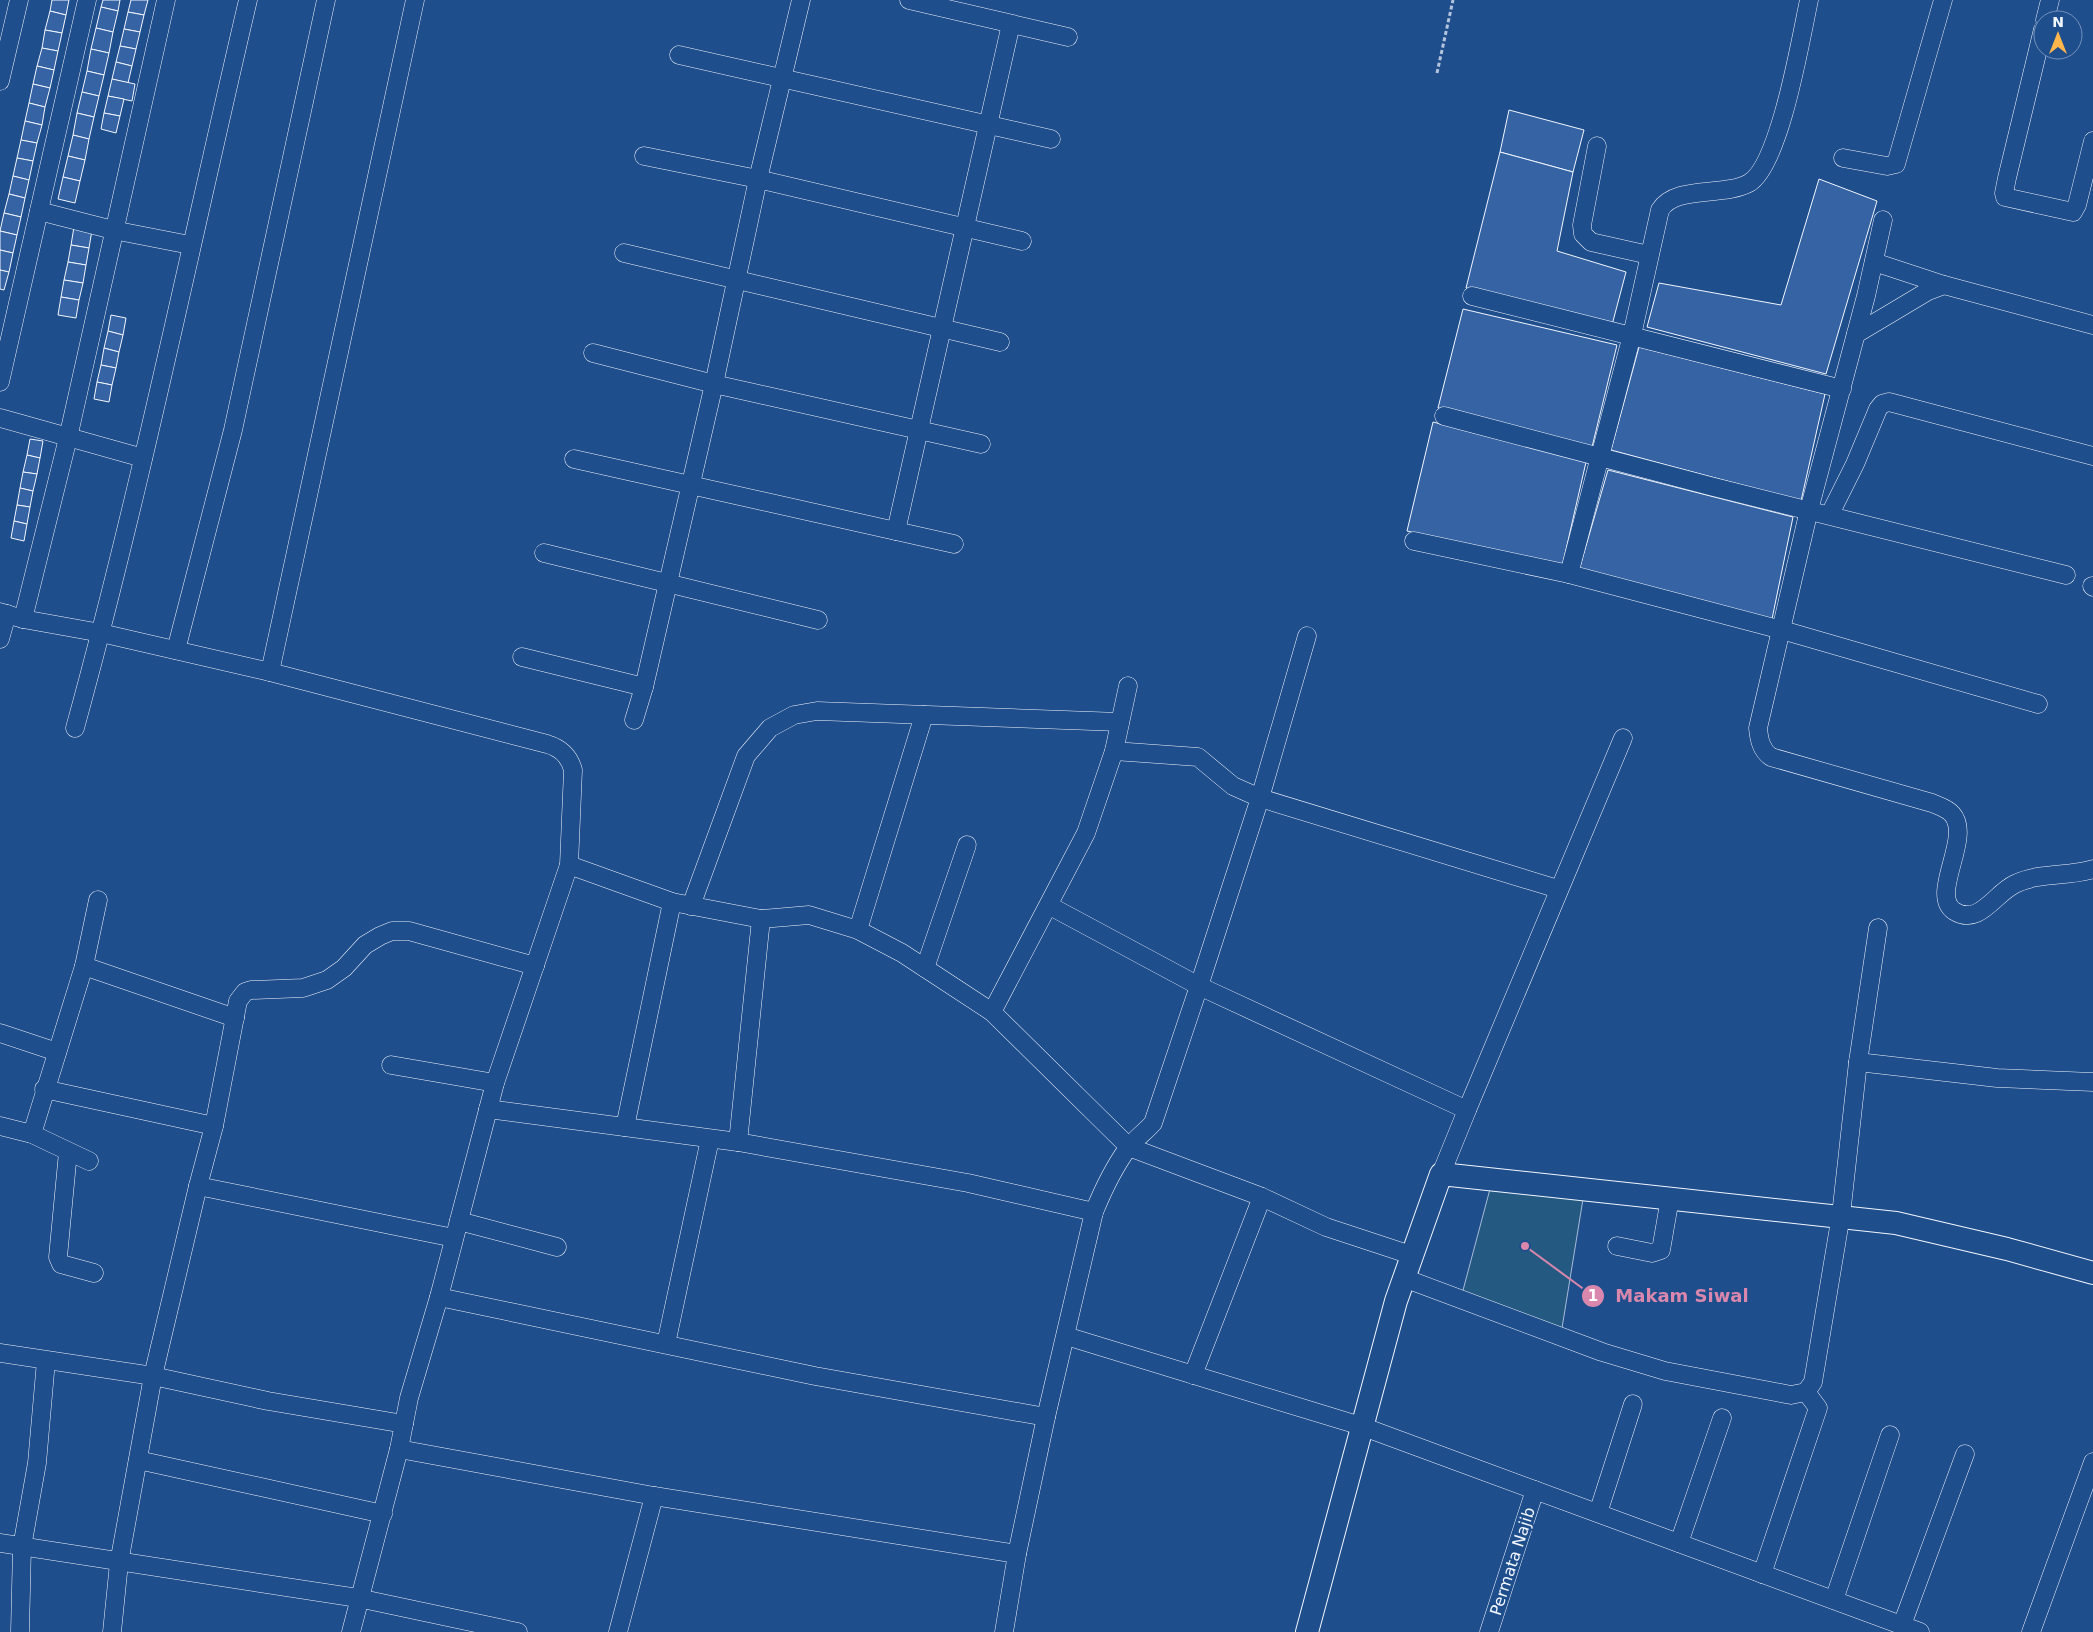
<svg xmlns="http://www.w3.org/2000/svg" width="2093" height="1632" font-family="'DejaVu Sans',sans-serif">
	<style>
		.green { fill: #245a82; stroke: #a8bbd7 }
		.building { fill: #3563a3; stroke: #f2f6ff }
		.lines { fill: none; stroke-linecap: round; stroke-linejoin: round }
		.minor-casing { stroke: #f2f6ff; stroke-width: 19 }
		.tertiary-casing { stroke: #f2f6ff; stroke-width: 24 }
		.path { stroke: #b3c4dc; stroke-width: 3; stroke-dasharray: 4 2.5; stroke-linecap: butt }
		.minor { stroke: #1f4e8c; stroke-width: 18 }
		.tertiary { stroke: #1f4e8c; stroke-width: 22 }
		.labels { text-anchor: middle; stroke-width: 4; stroke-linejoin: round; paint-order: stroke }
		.street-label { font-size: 16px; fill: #f2f6ff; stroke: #1f4e8c }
		.leader { fill: none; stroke: #da87ad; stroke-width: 2 }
		.callout-dot { fill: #da87ad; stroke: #1f4e8c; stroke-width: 2 }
		.mark-label { font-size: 15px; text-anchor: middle; font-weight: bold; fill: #fff }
		.callout-label { font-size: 18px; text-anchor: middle; font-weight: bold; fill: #da87ad; stroke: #1f4e8c; stroke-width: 4; stroke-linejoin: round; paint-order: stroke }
	</style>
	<rect width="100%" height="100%" fill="#1f4e8c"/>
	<!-- green -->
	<polygon class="green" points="1490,1189 1583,1199 1562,1328 1462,1294"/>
	<!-- building -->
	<g class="building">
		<polygon points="52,0 69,0 66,15 50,11"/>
		<polygon points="103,0 120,0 118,11 101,7"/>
		<polygon points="131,0 148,0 144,15 128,12"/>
		<polygon points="101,7 118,11 113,32 96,28"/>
		<polygon points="50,11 66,15 62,33 45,30"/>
		<polygon points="128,12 144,15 140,32 124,29"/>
		<polygon points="96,28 113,32 109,53 91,49"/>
		<polygon points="124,29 140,32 136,49 120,46"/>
		<polygon points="45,30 62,33 58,51 42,48"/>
		<polygon points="120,46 136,49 132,66 116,62"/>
		<polygon points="42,48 58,51 54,70 37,66"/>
		<polygon points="91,49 109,53 104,75 87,71"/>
		<polygon points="116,62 132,66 128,83 112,79"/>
		<polygon points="37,66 54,70 50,88 33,84"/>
		<polygon points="87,71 104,75 99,96 82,92"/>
		<polygon points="112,79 135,84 132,101 108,96"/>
		<polygon points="33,84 50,88 45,107 29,103"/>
		<polygon points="82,92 99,96 94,117 77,113"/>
		<polygon points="108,96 124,99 120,116 104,113"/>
		<polygon points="29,103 45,107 42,125 25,121"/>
		<polygon points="1509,110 1584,130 1573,172 1500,152"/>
		<polygon points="77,113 94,117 89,139 73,135"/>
		<polygon points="104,113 120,116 116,133 101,129"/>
		<polygon points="25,121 42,125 37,143 21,140"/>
		<polygon points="73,135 89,139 85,160 68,156"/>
		<polygon points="21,140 37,143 33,161 17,158"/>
		<polygon points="1500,152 1573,172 1557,251 1626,272 1612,325 1466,288"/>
		<polygon points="68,156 85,160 80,181 63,177"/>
		<polygon points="17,158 33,161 29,180 13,176"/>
		<polygon points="13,176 29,180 25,198 9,194"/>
		<polygon points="63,177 80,181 75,203 58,199"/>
		<polygon points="1819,179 1877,201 1826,374 1647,327 1659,283 1781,305"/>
		<polygon points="9,194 25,198 21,217 4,213"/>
		<polygon points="4,213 21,217 17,235 0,231"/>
		<polygon points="74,227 92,230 89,248 71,245"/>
		<polygon points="0,231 17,235 13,253 0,250"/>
		<polygon points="71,245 89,248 86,265 68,262"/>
		<polygon points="0,250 13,253 9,272 0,270"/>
		<polygon points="68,262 86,265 83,283 64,280"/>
		<polygon points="0,270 9,272 4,290 0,289"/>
		<polygon points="64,280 83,283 79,300 61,297"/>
		<polygon points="61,297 79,300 76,318 58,315"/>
		<polygon points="1463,309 1617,345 1592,447 1438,408"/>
		<polygon points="111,315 126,318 123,335 108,331"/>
		<polygon points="108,331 123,335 119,352 104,348"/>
		<polygon points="1639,347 1825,394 1801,501 1611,450"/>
		<polygon points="104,348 119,352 116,368 101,365"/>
		<polygon points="101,365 116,368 112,385 97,382"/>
		<polygon points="97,382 112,385 109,402 94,399"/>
		<polygon points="1433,422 1586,462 1562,567 1407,531"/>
		<polygon points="30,439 43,441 40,458 27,455"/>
		<polygon points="27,455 40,458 37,474 23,472"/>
		<polygon points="1608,470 1793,517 1772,619 1579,570"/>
		<polygon points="23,472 37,474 33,491 20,488"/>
		<polygon points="20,488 33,491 30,507 17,505"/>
		<polygon points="17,505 30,507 27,524 14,521"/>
		<polygon points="14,521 27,524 24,541 11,538"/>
	</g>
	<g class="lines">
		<!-- minor casing -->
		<g class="minor-casing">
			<g id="minor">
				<polyline points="909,0 1068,37"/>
				<polyline points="2045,20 2050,0"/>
				<polyline points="2043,29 2007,178 2004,193 2005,197 2073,212 2077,205 2093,141"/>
				<polyline points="679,55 1051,139"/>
				<polyline points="0,81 19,0"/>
				<polyline points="1597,146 1582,225 1583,234 1591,242 1649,255"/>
				<polyline points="644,156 758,179 1022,241"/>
				<polyline points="1843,158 1887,166 1896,164 1943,0"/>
				<polyline points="39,211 113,230 190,245"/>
				<path d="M 1883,220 L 1866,296 L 1809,510 L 1758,728 C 1759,739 1761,750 1771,757 L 1932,803 C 1939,806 1947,808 1952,814 C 1973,837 1929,894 1954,911 C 1979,927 1995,893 2015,884 C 2039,872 2068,877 2093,869"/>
				<polyline points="624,253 1000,342"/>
				<polyline points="1874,262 1944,285"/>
				<polyline points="1472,296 1842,389"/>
				<polyline points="1856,334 1928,291 1944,285 2093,325"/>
				<polyline points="593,353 714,384 981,444"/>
				<polyline points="0,382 87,0"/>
				<polyline points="1444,416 1710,486 2066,575"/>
				<polyline points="0,418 143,458"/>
				<polyline points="574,459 954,544"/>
				<polyline points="1830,514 1855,464 1878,409 1882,404 1889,402 2093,456"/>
				<polyline points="896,531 1011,24"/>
				<polyline points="1414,541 1569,574 1782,630 2038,704"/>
				<polyline points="544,553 818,620"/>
				<path d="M 1569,574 L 1632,335 L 1660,210 C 1675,185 1724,197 1749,183 C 1780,165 1801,37 1809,0"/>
				<polyline points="2092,586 2093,587"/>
				<path d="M 0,612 L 23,619 L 101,633 L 270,672 L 547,744 C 560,748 569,755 573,770 L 569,865 L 495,1083 L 439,1297 L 409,1398 L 399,1449 L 351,1632"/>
				<polyline points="23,619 68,438 166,0"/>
				<polyline points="0,639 7,614"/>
				<polyline points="176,650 233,430 326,0"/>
				<polyline points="522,657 644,687"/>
				<polyline points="270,672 415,0"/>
				<polyline points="634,720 644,687 714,384 758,179 801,0"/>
				<path d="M 75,728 C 141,488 191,243 248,0"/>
				<polyline points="1114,751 1198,757 1233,786 1260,798 1558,889"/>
				<polyline points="569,865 672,902 761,919 809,915 858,930 902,953 992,1012 1129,1147 1262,1197 1326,1227 1411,1255"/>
				<polyline points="691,906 746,756 770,728 794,715 817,711 1120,722"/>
				<polyline points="1050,906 1199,986 1260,798 1307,636"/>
				<polyline points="858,930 924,715"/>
				<polyline points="84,966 235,1018"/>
				<polyline points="925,968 967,845"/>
				<polyline points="992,1012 1086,833 1114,751 1128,686"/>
				<polyline points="0,1033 57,1052"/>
				<polyline points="1858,1062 1997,1078 2093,1082"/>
				<polyline points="391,1065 495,1083"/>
				<polyline points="44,1089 214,1126"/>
				<path d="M 488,1109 L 738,1142 L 968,1183 L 1094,1212 C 1103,1190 1114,1167 1128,1148 C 1135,1139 1145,1132 1153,1123 L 1199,986 L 1467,1110 L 1441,1174"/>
				<polyline points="1467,1110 1623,738"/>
				<polyline points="0,1126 32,1134 89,1161"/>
				<polyline points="625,1127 672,902"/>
				<polyline points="32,1134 84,966 98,900"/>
				<polyline points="738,1142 761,919"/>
				<polyline points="68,1152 58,1257 61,1264 94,1273"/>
				<polyline points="198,1186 454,1238"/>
				<polyline points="459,1221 557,1247"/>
				<polyline points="1617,1246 1652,1253 1661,1250 1670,1198"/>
				<polyline points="1404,1278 1602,1352 1665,1371 1791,1395 1806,1392 1813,1382 1841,1215 1858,1062 1878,928"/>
				<polyline points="439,1297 815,1376 1046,1417"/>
				<polyline points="1066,1336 1361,1426 1920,1632"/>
				<polyline points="666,1344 710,1139"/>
				<polyline points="0,1353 153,1376 268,1401 404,1424"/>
				<polyline points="1193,1375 1262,1197"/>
				<polyline points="399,1449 654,1496 1017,1554 1004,1632"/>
				<polyline points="138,1460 383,1514"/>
				<polyline points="1598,1513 1633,1404"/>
				<polyline points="0,1543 358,1598 518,1632"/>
				<polyline points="1679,1543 1722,1418"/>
				<polyline points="1017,1554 1046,1417 1094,1212"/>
				<polyline points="1762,1574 1818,1408 1806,1392"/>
				<polyline points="1834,1600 1890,1435"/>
				<polyline points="1902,1625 1965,1454"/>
				<polyline points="20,1632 22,1547 37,1463 46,1361"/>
				<polyline points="112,1632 119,1563 153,1376 198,1186 214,1126 238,1001 245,992 251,990 303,988 327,980 344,968 365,945 380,936 392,931 409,931 535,966"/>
				<polyline points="618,1632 654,1496"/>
				<polyline points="1489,1632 1535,1490"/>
				<polyline points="2031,1632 2093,1462"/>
			</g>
		</g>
		<!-- tertiary casing -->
		<g class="tertiary-casing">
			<polyline id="tertiary" points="1307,1632 1396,1301 1441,1174 1896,1223 2007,1249 2093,1273"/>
		</g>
		<!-- path -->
		<polyline class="path" points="1437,73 1453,0"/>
		<!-- minor -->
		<use href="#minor" class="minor"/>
		<!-- tertiary -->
		<use href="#tertiary" class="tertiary"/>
	</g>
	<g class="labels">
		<!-- street labels -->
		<g class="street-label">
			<text transform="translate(1512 1561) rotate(-72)" y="6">Permata Najib</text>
		</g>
	</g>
	<!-- callouts -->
	<path class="leader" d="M1525 1246L1593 1296"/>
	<g class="callout-dot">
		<circle cx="1525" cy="1246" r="5"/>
		<circle cx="1593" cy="1296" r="12"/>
	</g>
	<g class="mark-label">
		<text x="1593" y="1301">1</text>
	</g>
	<g class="callout-label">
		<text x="1682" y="1302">Makam Siwal</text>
	</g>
	<!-- north arrow -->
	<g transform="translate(2058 35)"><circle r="24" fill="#1f4e8c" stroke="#7391ba"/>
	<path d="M0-4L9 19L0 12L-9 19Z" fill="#ffb74d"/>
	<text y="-8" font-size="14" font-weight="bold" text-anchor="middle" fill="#f2f6ff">N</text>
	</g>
</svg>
